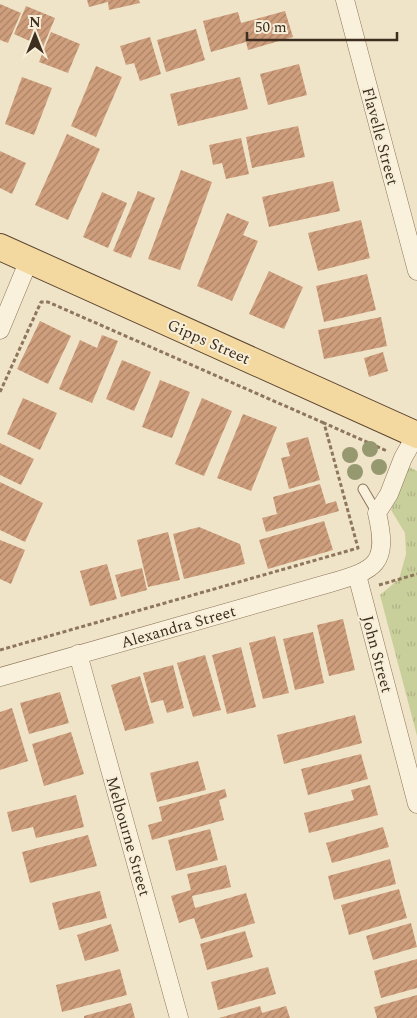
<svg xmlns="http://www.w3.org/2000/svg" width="417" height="1018" font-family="Spectral,serif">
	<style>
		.park { fill: url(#park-tufts) }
		.building { fill: url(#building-hatch) }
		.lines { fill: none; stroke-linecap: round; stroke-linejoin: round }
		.lane-casing { stroke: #8d765c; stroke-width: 11 }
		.street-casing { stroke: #8d765c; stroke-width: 19 }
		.primary-casing { stroke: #5b4430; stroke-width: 28 }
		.path { stroke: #8d765c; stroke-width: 3; stroke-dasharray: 4 2.5; stroke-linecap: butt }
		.lane { stroke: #faf1dc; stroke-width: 9 }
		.street { stroke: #faf1dc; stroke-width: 18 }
		.primary { stroke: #f3d9a0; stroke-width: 26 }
		.tree { fill: #96986f }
		.labels { text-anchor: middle; stroke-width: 4; stroke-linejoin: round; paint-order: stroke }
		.street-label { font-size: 16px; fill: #3d2e20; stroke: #f7eed8 }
	</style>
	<defs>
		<pattern id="park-tufts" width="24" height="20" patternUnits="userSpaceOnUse" patternTransform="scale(1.25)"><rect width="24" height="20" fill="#c9cf9b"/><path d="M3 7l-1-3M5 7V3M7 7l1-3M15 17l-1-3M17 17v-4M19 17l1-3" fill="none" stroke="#aeb285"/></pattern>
		<pattern id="building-hatch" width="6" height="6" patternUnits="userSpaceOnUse" patternTransform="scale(1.25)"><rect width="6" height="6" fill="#cf9f7d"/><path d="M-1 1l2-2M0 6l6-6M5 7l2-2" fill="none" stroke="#a98266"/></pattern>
	</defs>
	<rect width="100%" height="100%" fill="#f0e4c8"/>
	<!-- park -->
	<polygon class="park" points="409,467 417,471 417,736 380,595 399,579 406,554 405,533 391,510"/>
	<!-- building -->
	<g class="building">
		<polygon points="87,0 139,0 140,3 109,10 108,2 89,7"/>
		<polygon points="0,4 21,13 8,43 0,40"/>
		<polygon points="26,6 55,18 43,47 14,34"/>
		<polygon points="285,11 293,37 248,50 246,42 211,52 203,21 238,12 241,23"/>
		<polygon points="196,29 205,60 166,72 157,40"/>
		<polygon points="51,32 80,44 68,73 39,62"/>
		<polygon points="150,37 161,74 140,81 134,63 126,65 120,46"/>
		<polygon points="299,64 307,95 268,105 260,74"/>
		<polygon points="96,66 122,77 96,137 71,126"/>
		<polygon points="22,77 52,88 34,135 5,124"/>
		<polygon points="240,77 248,109 178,126 170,94"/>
		<polygon points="298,126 305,157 252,168 246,137"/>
		<polygon points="67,134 100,149 68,220 35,205"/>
		<polygon points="241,138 249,174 226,179 222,163 213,165 209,145"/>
		<polygon points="0,151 26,163 12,194 0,188"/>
		<polygon points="181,170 212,182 180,270 148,259"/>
		<polygon points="333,181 340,211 269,227 262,197"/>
		<polygon points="138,191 155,198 131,258 113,251"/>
		<polygon points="102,192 127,203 108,248 83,237"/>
		<polygon points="227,213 249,222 243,235 258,241 232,301 197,286"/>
		<polygon points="361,220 370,258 318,271 308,233"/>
		<polygon points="269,271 303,287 284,329 249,314"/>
		<polygon points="367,274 376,310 324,322 316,286"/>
		<polygon points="381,317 387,346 324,359 318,330"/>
		<polygon points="40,321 71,336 48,384 17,369"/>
		<polygon points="102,335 118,341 92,403 59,389 80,340 97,348"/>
		<polygon points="383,352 388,371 369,377 364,358"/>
		<polygon points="122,360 151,372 134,411 106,399"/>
		<polygon points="160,380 190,392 172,438 142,427"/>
		<polygon points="23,398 57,413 40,450 7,434"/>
		<polygon points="202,398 232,411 204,476 175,464"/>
		<polygon points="243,414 277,427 251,491 217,478"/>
		<polygon points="308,437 320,480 289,489 281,458 290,456 286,443"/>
		<polygon points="0,443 34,459 21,485 0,475"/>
		<polygon points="0,482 43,503 25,542 0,530"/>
		<polygon points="320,484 326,504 336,501 339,511 266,532 262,518 277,514 273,497"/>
		<polygon points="324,521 333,550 268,569 259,540"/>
		<polygon points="199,527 240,544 245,564 184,579 173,534"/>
		<polygon points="168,532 180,580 148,587 137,540"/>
		<polygon points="0,540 25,550 11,584 0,579"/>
		<polygon points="107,564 117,599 90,606 80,571"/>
		<polygon points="142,568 147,590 121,597 115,575"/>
		<polygon points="343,619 355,670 329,676 317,625"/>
		<polygon points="313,632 324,683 295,690 283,639"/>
		<polygon points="275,636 289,693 263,699 249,643"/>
		<polygon points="241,647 256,707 227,714 212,655"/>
		<polygon points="205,655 221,710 193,717 177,663"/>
		<polygon points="173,665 184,708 167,713 163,700 151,703 143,673"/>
		<polygon points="140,676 154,723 125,731 111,685"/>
		<polygon points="60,692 69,723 29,734 20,703"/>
		<polygon points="12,708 28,761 0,770 0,712"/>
		<polygon points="355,715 362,743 284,764 277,735"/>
		<polygon points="71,732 84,774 44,786 32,744"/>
		<polygon points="361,754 368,779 308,795 301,769"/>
		<polygon points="198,761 206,790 157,802 150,773"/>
		<polygon points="370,785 378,815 309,833 304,813 354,800 351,790"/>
		<polygon points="225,789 227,797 219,800 224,820 152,840 148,825 162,821 159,807"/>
		<polygon points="76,795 84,827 36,838 33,827 12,832 7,812"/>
		<polygon points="383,827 389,847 332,863 326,843"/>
		<polygon points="210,829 218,860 176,871 168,840"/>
		<polygon points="88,835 97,866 30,883 22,852"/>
		<polygon points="390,859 396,884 334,900 328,876"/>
		<polygon points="226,865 231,887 192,896 195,908 246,893 255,923 201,939 194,918 179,923 171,896 191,890 187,874"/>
		<polygon points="399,889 407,918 349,935 341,905"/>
		<polygon points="100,891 107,918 59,930 52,903"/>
		<polygon points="411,923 417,947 373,960 366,936"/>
		<polygon points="111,924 119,951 85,961 77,935"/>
		<polygon points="245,931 253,957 207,970 200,944"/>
		<polygon points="417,959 417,988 381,998 374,971"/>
		<polygon points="268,967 276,994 218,1010 211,982"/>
		<polygon points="120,969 127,995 62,1012 56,985"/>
		<polygon points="417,995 417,1018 377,1018 374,1007"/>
		<polygon points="131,1003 135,1018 84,1018 84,1016"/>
		<polygon points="260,1006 262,1013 286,1006 290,1018 219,1018"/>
	</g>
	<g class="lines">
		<!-- lane casing -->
		<g class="lane-casing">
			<polyline id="lane" points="363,489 377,513"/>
		</g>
		<!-- street casing -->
		<g class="street-casing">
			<g id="street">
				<polyline points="345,0 417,271"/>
				<polyline points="0,330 29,260"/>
				<polyline points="357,575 417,804"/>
				<polyline points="78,654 179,1018"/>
				<path d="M 0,677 L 330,583 C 376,570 389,564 377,513 L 389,494 L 403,458 L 416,435"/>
			</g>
		</g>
		<!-- primary casing -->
		<g class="primary-casing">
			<polyline id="primary" points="0,247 417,435"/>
		</g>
		<!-- path -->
		<g class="path">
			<polyline points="0,392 41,302 48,302 324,423"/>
			<polyline points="379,585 417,574"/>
			<polyline points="0,650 358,548 324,423 387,451"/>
		</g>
		<!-- lane -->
		<use href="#lane" class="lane"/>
		<!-- street -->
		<use href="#street" class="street"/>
		<!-- primary -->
		<use href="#primary" class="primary"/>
	</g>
	<!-- trees -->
	<g class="tree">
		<circle cx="370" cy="449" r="8"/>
		<circle cx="350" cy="455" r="8"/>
		<circle cx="379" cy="467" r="8"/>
		<circle cx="355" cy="472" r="8"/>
	</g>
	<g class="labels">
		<!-- street labels -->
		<g class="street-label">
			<text transform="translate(381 136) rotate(75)" y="6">Flavelle Street</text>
			<text transform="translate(209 341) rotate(24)" y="6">Gipps Street</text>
			<text transform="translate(178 626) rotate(-16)" y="6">Alexandra Street</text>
			<text transform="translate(378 654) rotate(75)" y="6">John Street</text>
			<text transform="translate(129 836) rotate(74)" y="6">Melbourne Street</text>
		</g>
	</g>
	<!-- north arrow -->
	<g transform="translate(35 35)" stroke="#f7eed8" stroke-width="4" paint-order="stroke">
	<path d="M0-4L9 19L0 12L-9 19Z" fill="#3d2e20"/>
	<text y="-8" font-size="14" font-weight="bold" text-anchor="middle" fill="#3d2e20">N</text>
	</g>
	<!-- scale -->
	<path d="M247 32v8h150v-8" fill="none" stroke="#3d2e20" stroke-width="2.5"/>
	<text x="255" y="32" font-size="15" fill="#3d2e20" stroke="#f7eed8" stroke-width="4" paint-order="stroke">50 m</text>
</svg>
